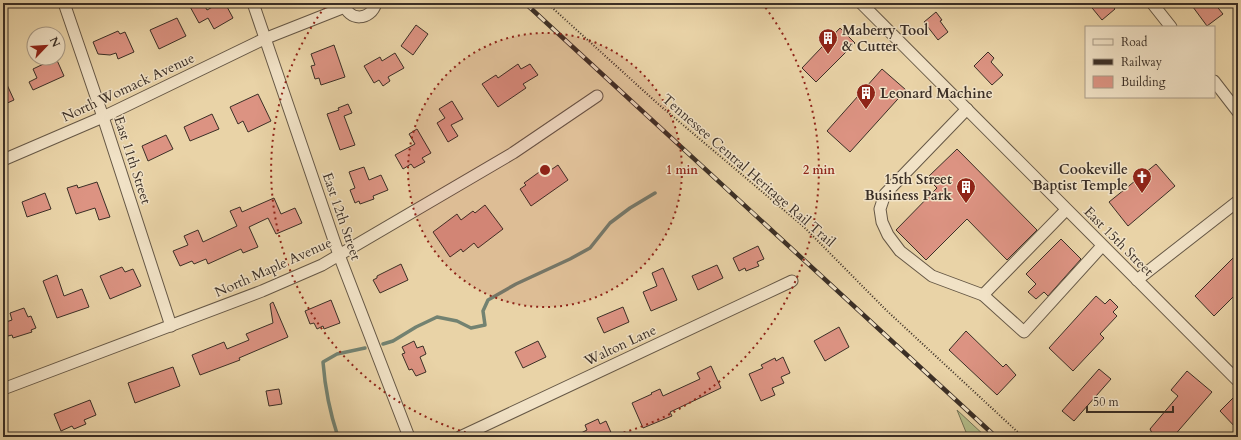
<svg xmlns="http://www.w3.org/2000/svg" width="1241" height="440" font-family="Cardo,serif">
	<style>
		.green { fill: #b3bd8a; stroke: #777658 }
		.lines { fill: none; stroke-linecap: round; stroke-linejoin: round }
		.stream { stroke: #738271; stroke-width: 3.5 }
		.building { fill: #dc9382; stroke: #3b2f26 }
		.minor-casing { stroke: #665846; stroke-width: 13 }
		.path { stroke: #3b2f26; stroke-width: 2; stroke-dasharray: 1 2; stroke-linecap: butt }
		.minor { stroke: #f1e2c6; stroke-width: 11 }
		.rail-casing { stroke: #3b2f26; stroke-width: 4.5 }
		.rail { stroke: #f1e2c6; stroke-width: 3; stroke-dasharray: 9; stroke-linecap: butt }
		.ring { fill: none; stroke: #8f2418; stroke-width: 2; stroke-dasharray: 2 4 }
		.labels { text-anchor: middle; stroke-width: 3; stroke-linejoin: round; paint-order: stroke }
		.poi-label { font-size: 14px; font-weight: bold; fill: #3b2f26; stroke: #f1e2c6; text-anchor: start }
		.street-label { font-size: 14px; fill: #3b2f26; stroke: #f1e2c6 }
		.centre { fill: #8f2418; stroke: #f1e2c6; stroke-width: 2 }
		.ring-label { font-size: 12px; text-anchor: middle; font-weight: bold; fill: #8f2418; stroke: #f1e2c6; stroke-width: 3; stroke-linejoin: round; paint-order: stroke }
	</style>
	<rect width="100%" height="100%" fill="#e9d3a7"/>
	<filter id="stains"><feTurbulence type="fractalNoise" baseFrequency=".005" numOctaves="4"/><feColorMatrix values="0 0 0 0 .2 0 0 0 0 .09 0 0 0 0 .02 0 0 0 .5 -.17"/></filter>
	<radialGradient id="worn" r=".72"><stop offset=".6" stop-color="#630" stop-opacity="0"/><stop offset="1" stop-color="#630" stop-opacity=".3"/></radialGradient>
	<!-- green -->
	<polygon class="green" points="957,410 986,437 968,437"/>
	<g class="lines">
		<!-- stream -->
		<g class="stream">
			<polyline points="383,344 393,341 416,327 437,317 457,321 471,328 485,325 483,311 488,300 516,284 570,259 590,248 610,223 630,208 655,193"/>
			<path d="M 338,437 C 330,413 325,388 323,362 L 337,354 L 365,348"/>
		</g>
	</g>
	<!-- building -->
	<g class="building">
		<polygon points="188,3 203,3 207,10 220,3 225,3 233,18 214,29 208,18 199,23"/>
		<polygon points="1088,3 1110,3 1115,9 1102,20"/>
		<polygon points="1190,3 1214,3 1223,14 1207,26"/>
		<polygon points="936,12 942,20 940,21 948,32 938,40 924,22"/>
		<polygon points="177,18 186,36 159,49 150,30"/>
		<polygon points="416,25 428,34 413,55 401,46"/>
		<polygon points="840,28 855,43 816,82 802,68"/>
		<polygon points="118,31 120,34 125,32 134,52 118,59 116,53 110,55 98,54 93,42"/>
		<polygon points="334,45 345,77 321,85 319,78 315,79 311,66 315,65 311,54"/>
		<polygon points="988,52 994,58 991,62 1003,75 992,85 974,66"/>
		<polygon points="395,53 404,68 388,77 390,81 383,86 379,80 374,83 364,66 380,57 382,61"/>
		<polygon points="56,58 64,76 33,90 29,82 37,78 33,69"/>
		<polygon points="518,64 521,69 530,64 538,75 523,84 526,88 498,107 482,84 496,75 498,78"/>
		<polygon points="882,69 906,90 850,152 827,131"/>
		<polygon points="3,76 14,100 3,105"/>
		<polygon points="258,94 271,121 248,132 243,121 238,124 230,107"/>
		<polygon points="452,101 463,119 451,125 458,136 448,142 437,123 445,118 439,109"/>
		<polygon points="348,104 352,113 344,116 355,145 340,150 327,114 339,110 338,108"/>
		<polygon points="212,114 219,129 190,141 184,127"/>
		<polygon points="417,129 431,153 422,158 425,162 414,168 411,164 403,169 395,155 415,144 409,134"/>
		<polygon points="166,135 173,149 148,161 142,146"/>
		<polygon points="957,149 1037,230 1007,260 967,219 926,260 896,230 937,188 927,178"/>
		<polygon points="1156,164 1175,186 1128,226 1109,202"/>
		<polygon points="558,165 568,180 531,206 520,189 526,185 524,183 542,170 545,174"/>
		<polygon points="364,167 369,180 381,175 388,190 373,196 374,199 360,204 359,201 355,203 350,190 355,188 349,172"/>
		<polygon points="97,182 110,217 99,220 95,208 76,214 67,188 77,185 78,188"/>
		<polygon points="45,193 51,209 27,217 22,202"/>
		<polygon points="274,198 281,214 295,208 302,223 276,234 268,218 249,227 258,247 243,253 241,249 208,264 206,259 194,264 192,261 180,266 173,251 188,245 184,236 198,230 203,242 237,226 230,211 240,207 242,212"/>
		<polygon points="485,205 503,229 478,248 474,243 463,252 461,249 450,257 433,232 457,214 461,220 473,211 475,213"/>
		<polygon points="1061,239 1081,259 1048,296 1044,292 1036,299 1028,292 1036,284 1026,274"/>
		<polygon points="758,246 764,259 757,262 759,266 746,271 745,268 739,271 733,258"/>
		<polygon points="1238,253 1238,292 1214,316 1195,296"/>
		<polygon points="401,264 408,280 380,293 373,280 377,278 377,276"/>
		<polygon points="717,265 723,278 698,290 692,276"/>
		<polygon points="122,267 125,272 133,269 141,286 110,299 100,276"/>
		<polygon points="663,268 677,300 651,311 643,292 657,286 652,273"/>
		<polygon points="57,275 64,296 82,289 89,307 57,318 43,281"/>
		<polygon points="1096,296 1105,304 1110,299 1118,307 1113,312 1117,316 1100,334 1104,338 1073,371 1049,348"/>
		<polygon points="331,300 340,323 324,329 323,326 317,329 314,323 310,324 305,311"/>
		<polygon points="273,302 288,337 239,358 240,360 200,375 192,355 224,342 227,349 249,340 246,334 273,323 270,304"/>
		<polygon points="623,307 629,322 604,333 597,318"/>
		<polygon points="24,308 28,317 31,316 36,328 31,330 32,332 13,338 12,335 8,336 3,323 12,320 10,313"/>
		<polygon points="839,327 849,347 825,361 814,341"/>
		<polygon points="966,331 1003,367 1006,364 1016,375 997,395 949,350"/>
		<polygon points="414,341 417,348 423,346 426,354 420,357 426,372 416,376 412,369 409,370 402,354 405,353 402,347"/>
		<polygon points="538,341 546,357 523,368 515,352"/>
		<polygon points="783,357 790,373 781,377 784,383 772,388 775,395 761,401 749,374 763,368 761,365 775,358 776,361"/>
		<polygon points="711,366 721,388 670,412 672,416 643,428 632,403 652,394 651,393 660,389 663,396 700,379 697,373"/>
		<polygon points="173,367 180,386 135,403 128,383"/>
		<polygon points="1099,369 1111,379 1074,421 1062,411"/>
		<polygon points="1187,371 1212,392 1173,437 1154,437 1150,429 1178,396 1171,390"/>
		<polygon points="279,389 282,404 269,406 266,391"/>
		<polygon points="1238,393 1238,430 1220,411"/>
		<polygon points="90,400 96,415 84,420 86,424 74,429 72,426 61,431 54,414"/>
		<polygon points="598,419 600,424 606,421 613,437 573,437 587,430 585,425"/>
	</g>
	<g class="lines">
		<!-- minor casing -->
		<g class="minor-casing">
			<g id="minor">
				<polyline points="64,3 103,117 171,326"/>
				<polyline points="253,3 339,255 409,437"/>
				<path d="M 344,3 C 348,22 371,21 376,3"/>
				<polyline points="861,3 1238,381"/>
				<polyline points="1152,3 1171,27"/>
				<polyline points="1214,81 1238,112"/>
				<polyline points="967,109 885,194 880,209 882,222 888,235 900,251 932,276 983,295"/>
				<polyline points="3,160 103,117 264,39 345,7"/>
				<polyline points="1066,210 983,295 1024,332 1102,246"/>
				<polyline points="1137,280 1238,201"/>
				<polyline points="3,389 262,291 322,265 513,153 597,96"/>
				<polyline points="460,437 792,281"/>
			</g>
		</g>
		<!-- path -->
		<polyline class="path" points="547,3 657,103 804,227 886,310 1023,437"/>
		<!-- minor -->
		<use href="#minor" class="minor"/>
		<!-- rail casing -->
		<g class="rail-casing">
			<polyline id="rail" points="525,3 996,437"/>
		</g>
		<!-- rail -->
		<use href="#rail" class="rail"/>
	</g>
	<!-- distance rings -->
	<circle cx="545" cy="170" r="137" fill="#8f2418" fill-opacity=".12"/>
	<g class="ring">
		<circle cx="545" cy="170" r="137"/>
		<path d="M483 437A274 274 0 0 1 328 3M762 3A274 274 0 0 1 607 437"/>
	</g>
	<!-- icons -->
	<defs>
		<g id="building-pin" transform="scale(1)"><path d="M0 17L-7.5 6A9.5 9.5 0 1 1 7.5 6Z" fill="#8f2418" stroke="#f1e2c6"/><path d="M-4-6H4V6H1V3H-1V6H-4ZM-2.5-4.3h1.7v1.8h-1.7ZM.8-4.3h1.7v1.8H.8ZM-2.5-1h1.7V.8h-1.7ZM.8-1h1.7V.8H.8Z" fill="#fff"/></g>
		<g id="church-pin" transform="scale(1)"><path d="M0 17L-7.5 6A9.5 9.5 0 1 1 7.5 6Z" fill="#8f2418" stroke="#f1e2c6"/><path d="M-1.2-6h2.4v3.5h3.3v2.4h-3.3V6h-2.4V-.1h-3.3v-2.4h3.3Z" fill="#fff"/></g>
	</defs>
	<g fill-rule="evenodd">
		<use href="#building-pin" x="828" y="38"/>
		<use href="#building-pin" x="866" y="93"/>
		<use href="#church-pin" x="1142" y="177"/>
		<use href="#building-pin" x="966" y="187"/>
	</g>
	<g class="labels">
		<!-- poi labels -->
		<g class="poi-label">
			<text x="842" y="35">Maberry Tool<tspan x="842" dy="16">&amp; Cutter</tspan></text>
			<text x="880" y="98">Leonard Machine</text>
			<text x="1128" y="174" text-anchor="end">Cookeville<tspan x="1128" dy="16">Baptist Temple</tspan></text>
			<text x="952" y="184" text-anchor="end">15th Street<tspan x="952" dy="16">Business Park</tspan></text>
		</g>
		<!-- street labels -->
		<g class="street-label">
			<text transform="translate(128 87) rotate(-25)" y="5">North Womack Avenue</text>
			<text transform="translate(133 160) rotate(72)" y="5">East 11th Street</text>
			<text transform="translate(749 170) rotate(41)" y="5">Tennessee Central Heritage Rail Trail</text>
			<text transform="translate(342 216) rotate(71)" y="5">East 12th Street</text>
			<text transform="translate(1119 241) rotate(45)" y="5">East 15th Street</text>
			<text transform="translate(273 267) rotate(-24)" y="5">North Maple Avenue</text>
			<text transform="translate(620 345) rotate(-25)" y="5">Walton Lane</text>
		</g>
	</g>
	<circle cx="545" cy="170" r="6" class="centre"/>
	<g class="ring-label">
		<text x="682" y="174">1 min</text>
		<text x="819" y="174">2 min</text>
	</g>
	<!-- margin -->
	<rect width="1241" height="440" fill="none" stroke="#e9d3a7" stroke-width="16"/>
	<rect x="4" y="4" width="1233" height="432" fill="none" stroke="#3b2f26" stroke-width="2"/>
	<rect x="8" y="8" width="1225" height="424" fill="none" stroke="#3b2f26"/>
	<!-- legend -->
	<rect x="1085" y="26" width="130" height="72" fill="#f1e2c6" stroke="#a89a86"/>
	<rect x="1093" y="39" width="20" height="6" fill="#f1e2c6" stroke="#a89a86"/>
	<text x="1121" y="46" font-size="12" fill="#3b2f26">Road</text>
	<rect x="1093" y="59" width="20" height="6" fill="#3b2f26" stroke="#a89a86"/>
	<text x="1121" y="66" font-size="12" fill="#3b2f26">Railway</text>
	<rect x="1093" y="76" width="20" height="12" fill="#dc9382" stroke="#a89a86"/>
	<text x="1121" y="86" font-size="12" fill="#3b2f26">Building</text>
	<!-- north arrow -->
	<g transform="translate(46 46) rotate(65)"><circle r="19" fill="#f1e2c6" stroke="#a89a86"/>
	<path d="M0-3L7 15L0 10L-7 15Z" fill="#8f2418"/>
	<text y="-6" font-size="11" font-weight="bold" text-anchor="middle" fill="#3b2f26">N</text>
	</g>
	<!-- scale -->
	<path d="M1087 406v6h86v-6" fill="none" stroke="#3b2f26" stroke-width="2"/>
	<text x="1093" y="406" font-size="12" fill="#3b2f26" stroke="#f1e2c6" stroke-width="3" paint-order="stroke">50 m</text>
	<rect width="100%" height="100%" filter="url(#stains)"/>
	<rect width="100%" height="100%" fill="url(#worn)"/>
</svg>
